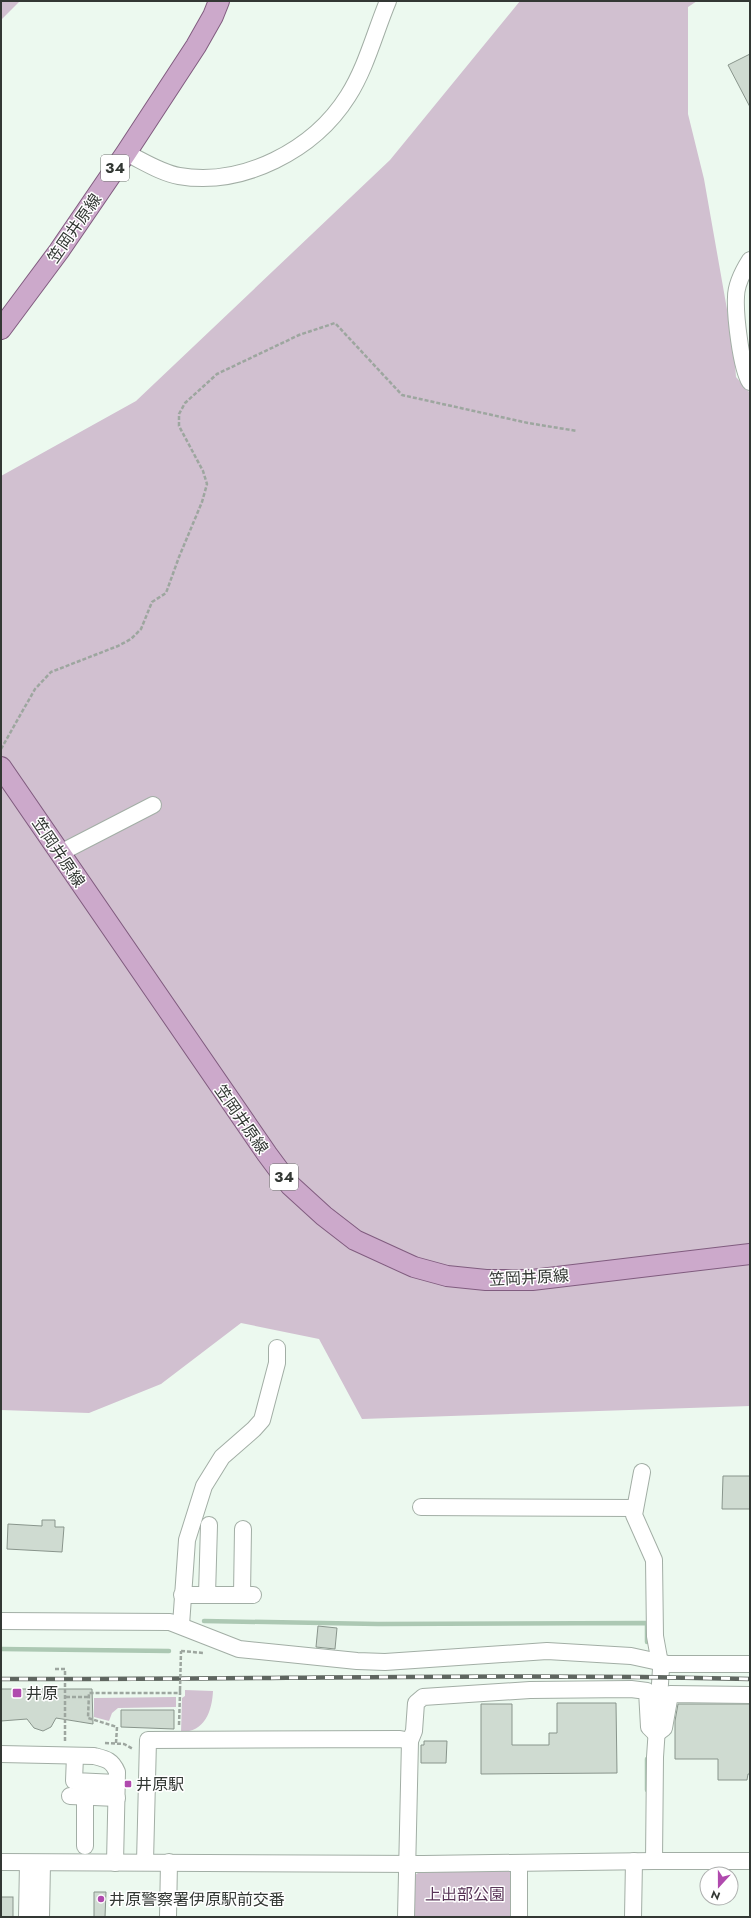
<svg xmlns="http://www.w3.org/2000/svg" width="751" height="1918" font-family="Jost,'Noto Sans JP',sans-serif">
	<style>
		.green { fill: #d1c0d0 }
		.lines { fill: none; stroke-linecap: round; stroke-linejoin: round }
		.stream { stroke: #acc8b3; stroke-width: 4.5 }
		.building { fill: #cfdbd1; stroke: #89958c }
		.minor-casing { stroke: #a2aea5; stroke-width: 18 }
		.major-casing { stroke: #805c7f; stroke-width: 22 }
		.path { stroke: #9da69f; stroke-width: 2.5; stroke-dasharray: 4 2; stroke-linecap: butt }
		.minor { stroke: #fff; stroke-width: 16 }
		.major { stroke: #cca9cb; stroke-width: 20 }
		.rail-casing { stroke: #5f6660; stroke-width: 4.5 }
		.rail { stroke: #fff; stroke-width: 3; stroke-dasharray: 9; stroke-linecap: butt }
		.path-bridge { stroke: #9da69f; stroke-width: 2.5; stroke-dasharray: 4 2; stroke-linecap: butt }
		.poi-dot { fill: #b04aae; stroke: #fff; stroke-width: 1.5 }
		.labels { text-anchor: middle; stroke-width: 3; stroke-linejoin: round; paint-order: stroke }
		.shield { fill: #fff; stroke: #707471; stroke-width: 1 }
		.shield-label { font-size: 15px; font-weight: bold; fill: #333834 }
		.street-label { font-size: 16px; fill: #333834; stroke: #fff }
		.poi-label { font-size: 16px; fill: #333834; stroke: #fff; text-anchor: start }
		.park-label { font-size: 16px; fill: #583457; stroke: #fff }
	</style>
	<rect width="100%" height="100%" fill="#ecf9ef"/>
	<!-- green -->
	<g class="green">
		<polygon points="1,1 20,1 1,20"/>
		<polygon points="520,1 697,1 688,7 688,114 704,179 734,349 736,377 750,393 750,1406 362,1419 319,1339 241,1323 161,1384 89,1413 1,1410 1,476 136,401 390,160"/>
		<path d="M 185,1690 L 213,1691 C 212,1711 205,1732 181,1732 L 182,1698 L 185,1696 Z"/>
		<polygon points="176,1697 176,1707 118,1708 112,1713 109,1721 94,1717 94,1698"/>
		<polygon points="421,1871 510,1871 515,1875 515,1917 414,1917 415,1875"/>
	</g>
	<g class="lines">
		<!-- stream -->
		<g class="stream">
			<polyline points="204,1621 378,1624 647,1623 647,1642"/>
			<polyline points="1,1649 169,1651"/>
			<polyline points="647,1790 647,1759"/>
		</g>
	</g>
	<!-- building -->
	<g class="building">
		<polygon points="750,54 750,107 728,65"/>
		<polygon points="723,1476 750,1476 750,1509 722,1509"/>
		<polygon points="42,1520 55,1520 55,1527 64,1527 62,1552 7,1549 8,1524 42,1526"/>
		<polygon points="318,1626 337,1628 335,1649 316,1647"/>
		<polygon points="1,1689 92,1689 93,1724 56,1718 51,1727 43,1731 34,1728 27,1719 1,1721"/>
		<polygon points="557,1703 616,1703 617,1773 481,1774 481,1704 512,1704 512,1745 549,1745 549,1733 557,1733"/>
		<polygon points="678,1704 750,1704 750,1774 748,1774 747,1780 718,1780 718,1759 675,1759 675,1721"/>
		<polygon points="121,1710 174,1710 174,1729 121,1727"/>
		<polygon points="424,1741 447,1741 446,1763 421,1763 421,1745 424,1745"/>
		<polygon points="94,1892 106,1892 105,1917 94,1917"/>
		<rect x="1" y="1897" width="12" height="20"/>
	</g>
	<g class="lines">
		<!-- minor casing -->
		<g class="minor-casing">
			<g id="minor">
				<path d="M 126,153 C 143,161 161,173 179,176 C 243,187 314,150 348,96 C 366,68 375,32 388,1"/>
				<path d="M 750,260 C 743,271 736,284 736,297 C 735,315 741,368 750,382"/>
				<polyline points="60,853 153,805"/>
				<polyline points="642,1472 634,1515 654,1560 655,1636 661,1669 655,1757 654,1861"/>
				<polyline points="421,1507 635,1508"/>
				<polyline points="182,1595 253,1595"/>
				<polyline points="207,1595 209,1525"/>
				<polyline points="242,1595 243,1529"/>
				<polyline points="1,1621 170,1622 239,1649 357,1661 385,1662 547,1651 631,1656 668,1664 750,1664"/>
				<polyline points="181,1625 187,1540 204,1486 222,1457 254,1429 262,1420 277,1363 277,1348"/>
				<path d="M 1,1754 L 94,1756 C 106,1759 112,1760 117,1772 L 115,1863"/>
				<polyline points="75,1756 74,1781 117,1783"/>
				<polyline points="70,1796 117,1798"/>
				<polyline points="85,1846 85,1797"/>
				<polyline points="1,1862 423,1864 654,1861 750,1861"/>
				<polyline points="145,1862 148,1740 400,1739 410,1741"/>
				<polyline points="27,1917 28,1863"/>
				<polyline points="41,1917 42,1863"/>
				<polyline points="168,1917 169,1862"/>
				<polyline points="406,1917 410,1741 414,1731 416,1703 423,1697 530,1690 631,1689 647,1691 649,1727 656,1734 664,1728 670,1694 750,1695"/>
				<polyline points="519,1917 519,1864"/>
				<polyline points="633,1917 634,1861"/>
			</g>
		</g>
		<!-- major casing -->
		<g class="major-casing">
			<g id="major">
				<polyline points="1,329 59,251 126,153 196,46 213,16 219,1"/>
				<polyline points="1,767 267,1154 290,1185 324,1216 355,1240 414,1267 447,1276 486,1280 532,1280 750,1254"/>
			</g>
		</g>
		<!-- path -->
		<g class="path">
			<polyline points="1,749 35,689 51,672 118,646 131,639 141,629 152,602 166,593 179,557 202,502 207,484 203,471 179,426 179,414 185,403 217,374 299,335 335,323 402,395 528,423 577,431"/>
			<polyline points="181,1651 204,1653"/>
			<polyline points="55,1669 65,1669 65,1741"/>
			<polyline points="66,1697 89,1697"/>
			<polyline points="179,1725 180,1693"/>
			<polyline points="105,1743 124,1744 133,1749"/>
			<polyline points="116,1743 117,1727 88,1718 89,1693 180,1693 180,1690"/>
		</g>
		<!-- minor -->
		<use href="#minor" class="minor"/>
		<!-- major -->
		<use href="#major" class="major"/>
		<!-- rail casing -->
		<g class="rail-casing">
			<path id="rail" d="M 1,1679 C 251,1680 500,1673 750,1679"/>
		</g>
		<!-- rail -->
		<use href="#rail" class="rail"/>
		<!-- path-bridge -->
		<polyline class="path-bridge" points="180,1690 181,1651"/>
	</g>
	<!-- markers -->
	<g class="poi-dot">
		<rect x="12" y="1688" width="10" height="10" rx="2"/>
		<rect x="124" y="1780" width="8" height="8" rx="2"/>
		<circle cx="101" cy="1899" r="4"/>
	</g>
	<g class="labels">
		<!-- shield labels -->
		<g class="shield">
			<rect x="101" y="155" width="28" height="26" rx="3"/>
			<rect x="270" y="1164" width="28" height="26" rx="3"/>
		</g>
		<g class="shield-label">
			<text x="115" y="173">34</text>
			<text x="284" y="1182">34</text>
		</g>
		<!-- street labels -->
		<g class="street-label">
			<text transform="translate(74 228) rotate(-55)" y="6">笠岡井原線</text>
			<text transform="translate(59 852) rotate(56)" y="6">笠岡井原線</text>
			<text transform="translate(242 1119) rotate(55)" y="6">笠岡井原線</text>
			<text transform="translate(529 1277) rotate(-3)" y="6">笠岡井原線</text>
		</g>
		<!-- poi labels -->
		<g class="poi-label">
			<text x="26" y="1699">井原</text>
			<text x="136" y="1790">井原駅</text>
			<text x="109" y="1905">井原警察署伊原駅前交番</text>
		</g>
		<!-- park labels -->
		<g class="park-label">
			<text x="465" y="1900">上出部公園</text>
		</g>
	</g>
	<!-- border -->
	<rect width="751" height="1918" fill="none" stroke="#333834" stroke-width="4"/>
	<!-- north arrow -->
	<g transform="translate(719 1886) rotate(201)"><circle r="19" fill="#ffffff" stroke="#adafae"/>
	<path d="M0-3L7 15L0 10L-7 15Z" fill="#b04aae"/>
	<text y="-6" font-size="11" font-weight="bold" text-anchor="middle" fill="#333834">N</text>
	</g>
</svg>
